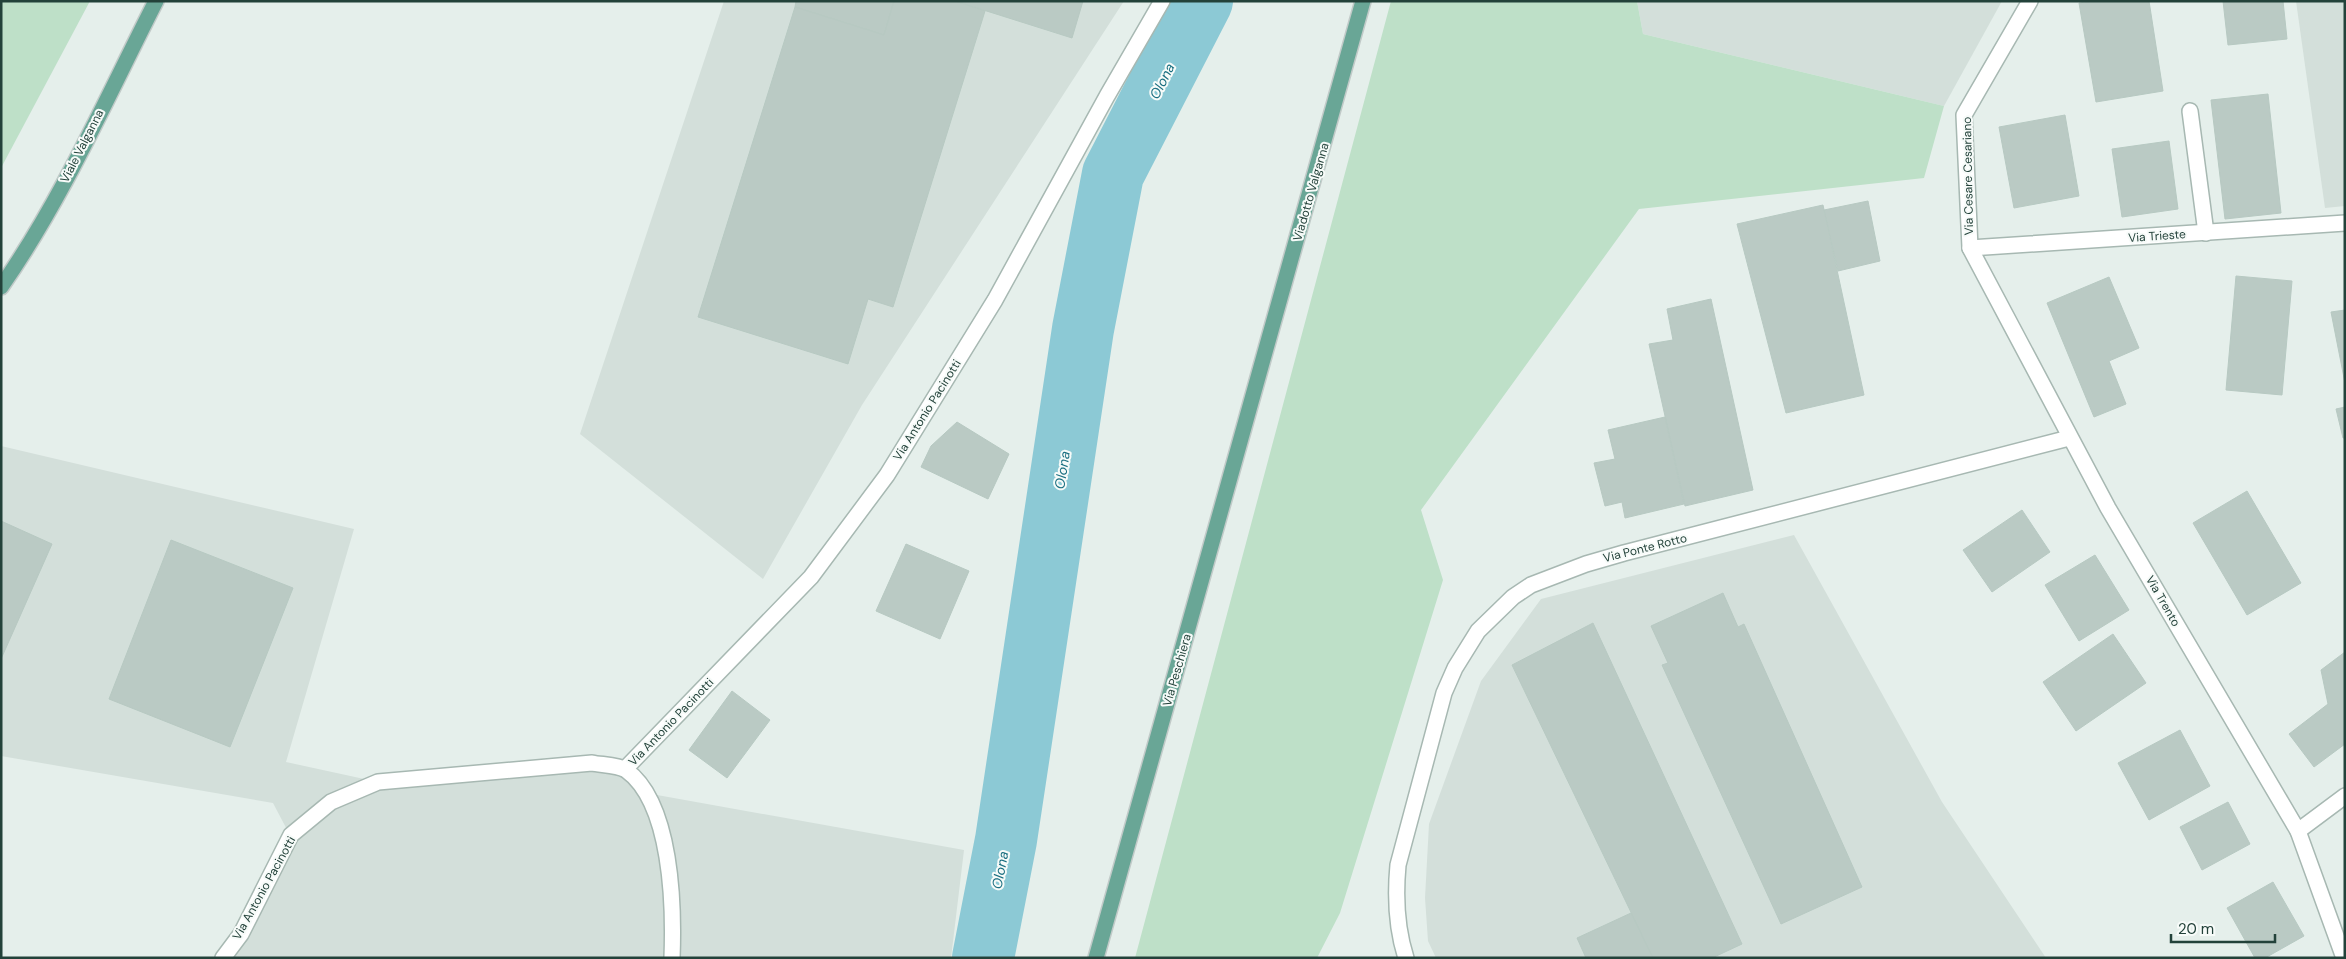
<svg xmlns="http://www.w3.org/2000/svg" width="2346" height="959" font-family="'DM Sans',sans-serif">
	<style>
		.built { fill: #d3dfda }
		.green { fill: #bee0c8 }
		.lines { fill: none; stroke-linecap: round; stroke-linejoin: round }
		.river { stroke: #8cc9d5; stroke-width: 62 }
		.building { fill: #bacac4; stroke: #b7c9c2 }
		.minor-casing { stroke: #a7b8b2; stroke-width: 18 }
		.major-casing { stroke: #c1cac8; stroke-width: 18 }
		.minor { stroke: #fff; stroke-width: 15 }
		.major { stroke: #69a696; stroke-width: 15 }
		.labels { text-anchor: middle; stroke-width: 4; stroke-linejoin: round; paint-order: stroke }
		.street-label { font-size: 12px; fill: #23423a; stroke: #f7fbf9 }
		.water-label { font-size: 14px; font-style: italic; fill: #1a6f81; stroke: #f7fbf9 }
	</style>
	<rect width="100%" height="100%" fill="#e5efeb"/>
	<!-- built -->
	<g class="built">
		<polygon points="724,1 1124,1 862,405 763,579 580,434"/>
		<polygon points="1637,1 2002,1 1944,106 1643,34"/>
		<polygon points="2296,1 2345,1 2345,206 2325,208"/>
		<polygon points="1,446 354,529 286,762 378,782 592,763 625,769 646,793 964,850 951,958 223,958 293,841 273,803 1,756"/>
		<polygon points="1794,535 1942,802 2046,958 1436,958 1428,941 1425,898 1429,824 1481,681 1541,599"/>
	</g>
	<!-- green -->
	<g class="green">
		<polygon points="1,1 90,1 1,168"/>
		<polygon points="1391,1 1637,1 1643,34 1944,106 1924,178 1639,209 1421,510 1443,580 1340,913 1317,958 1135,958"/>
	</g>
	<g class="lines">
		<!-- river -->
		<polyline class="river" points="983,958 1006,840 1083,329 1113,174 1202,1"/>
	</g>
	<!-- building -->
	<g class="building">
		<polygon points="796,1 894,1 884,35 795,7"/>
		<polygon points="894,1 955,1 985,11 893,307 868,299 848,364 698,317 795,7 884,35"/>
		<polygon points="955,1 1083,1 1072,38"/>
		<polygon points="2092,1 2149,1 2163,91 2096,102 2079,3"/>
		<polygon points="2223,1 2283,1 2287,39 2228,45"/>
		<polygon points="2268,94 2281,213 2225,219 2211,100"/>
		<polygon points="2065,115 2079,196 2014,208 1999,127"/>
		<polygon points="2169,141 2178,209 2122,217 2112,149"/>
		<polygon points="1868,201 1880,261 1838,271 1824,210"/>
		<polygon points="1823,205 1864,395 1786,413 1737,224"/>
		<polygon points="2236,276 2292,281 2282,395 2226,390"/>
		<polygon points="2109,277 2139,348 2109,361 2126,404 2094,417 2047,303"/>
		<polygon points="1711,299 1753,490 1685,506 1649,344 1673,340 1667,309"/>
		<polygon points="2345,310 2345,383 2331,312"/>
		<polygon points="2345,407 2345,438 2343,438 2336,409"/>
		<polygon points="1665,417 1684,504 1625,518 1622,502 1605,506 1594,463 1615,459 1608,430"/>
		<polygon points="957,422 1009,454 988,499 921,467 931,446"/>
		<polygon points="2247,491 2301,583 2247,615 2193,523"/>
		<polygon points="2022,510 2050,552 1992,592 1963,550"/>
		<polygon points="1,521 52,544 1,659"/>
		<polygon points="171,540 293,588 230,747 109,699"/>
		<polygon points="906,544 969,571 940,639 876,611"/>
		<polygon points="2095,555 2129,610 2079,641 2045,585"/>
		<polygon points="1723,593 1738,627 1744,624 1862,887 1781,924 1662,665 1668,663 1651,626"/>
		<polygon points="1593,623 1742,944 1712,958 1653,958 1512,665"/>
		<polygon points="2113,634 2146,683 2076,731 2043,682"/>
		<polygon points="2345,652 2345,744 2314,767 2289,734 2328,704 2321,670"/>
		<polygon points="732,691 770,720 727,778 689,750"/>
		<polygon points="2180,730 2210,786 2149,820 2118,763"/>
		<polygon points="2228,802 2250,844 2202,870 2180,827"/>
		<polygon points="2273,882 2304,936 2265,958 2255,958 2227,908"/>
		<polygon points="1631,913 1653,958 1586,958 1577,938"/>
	</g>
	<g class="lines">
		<!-- minor casing -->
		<g class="minor-casing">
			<g id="minor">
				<polyline points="2030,1 1964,115 1970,248 2108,508 2298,831 2344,958"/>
				<polyline points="2190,111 2206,233"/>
				<polyline points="1970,248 2345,223"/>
				<polyline points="625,769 811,577 887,475 995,300 1107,96 1162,1"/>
				<polyline points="2298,831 2345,796"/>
				<path d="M 223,958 L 241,934 L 291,835 L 331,802 L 378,782 L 592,763 C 601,765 618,765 626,770 C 672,803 674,906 672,958"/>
				<path d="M 1406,958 C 1396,927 1395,897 1398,865 L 1444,693 L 1455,668 L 1478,631 L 1513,597 L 1531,585 L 1586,564 L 1624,553 L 2069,438"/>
			</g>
		</g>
		<!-- major casing -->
		<g class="major-casing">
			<g id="major">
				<path d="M 1,287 C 63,198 107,97 156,1"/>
				<polyline points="1096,958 1363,1"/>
			</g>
		</g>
		<!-- minor -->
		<use href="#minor" class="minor"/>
		<!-- major -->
		<use href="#major" class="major"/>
	</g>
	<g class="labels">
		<!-- street labels -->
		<g class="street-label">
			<text transform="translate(82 146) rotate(-63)" y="4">Viale Valganna</text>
			<text transform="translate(1968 176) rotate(-91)" y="4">Via Cesare Cesariano</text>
			<text transform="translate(1311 192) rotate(-74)" y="4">Viadotto Valganna</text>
			<text transform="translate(2157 236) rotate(-4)" y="4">Via Trieste</text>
			<text transform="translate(927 410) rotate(-58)" y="4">Via Antonio Pacinotti</text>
			<text transform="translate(1645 548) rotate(-14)" y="4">Via Ponte Rotto</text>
			<text transform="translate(2163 601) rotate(60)" y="4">Via Trento</text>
			<text transform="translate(1177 670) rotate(-74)" y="4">Via Peschiera</text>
			<text transform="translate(671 722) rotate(-46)" y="4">Via Antonio Pacinotti</text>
			<text transform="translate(264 888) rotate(-61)" y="4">Via Antonio Pacinotti</text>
		</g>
		<!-- water labels -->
		<g class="water-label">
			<text transform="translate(1162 81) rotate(-63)" y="5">Olona</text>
			<text transform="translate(1062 470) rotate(-81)" y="5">Olona</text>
			<text transform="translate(1000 870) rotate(-79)" y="5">Olona</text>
		</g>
	</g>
	<!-- border -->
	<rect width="2346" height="959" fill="none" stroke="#23423a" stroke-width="5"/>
	<!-- scale -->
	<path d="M2171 934v8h104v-8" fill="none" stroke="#23423a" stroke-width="2.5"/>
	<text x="2178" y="934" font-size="15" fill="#23423a" stroke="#f7fbf9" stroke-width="4" paint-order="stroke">20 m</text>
</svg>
